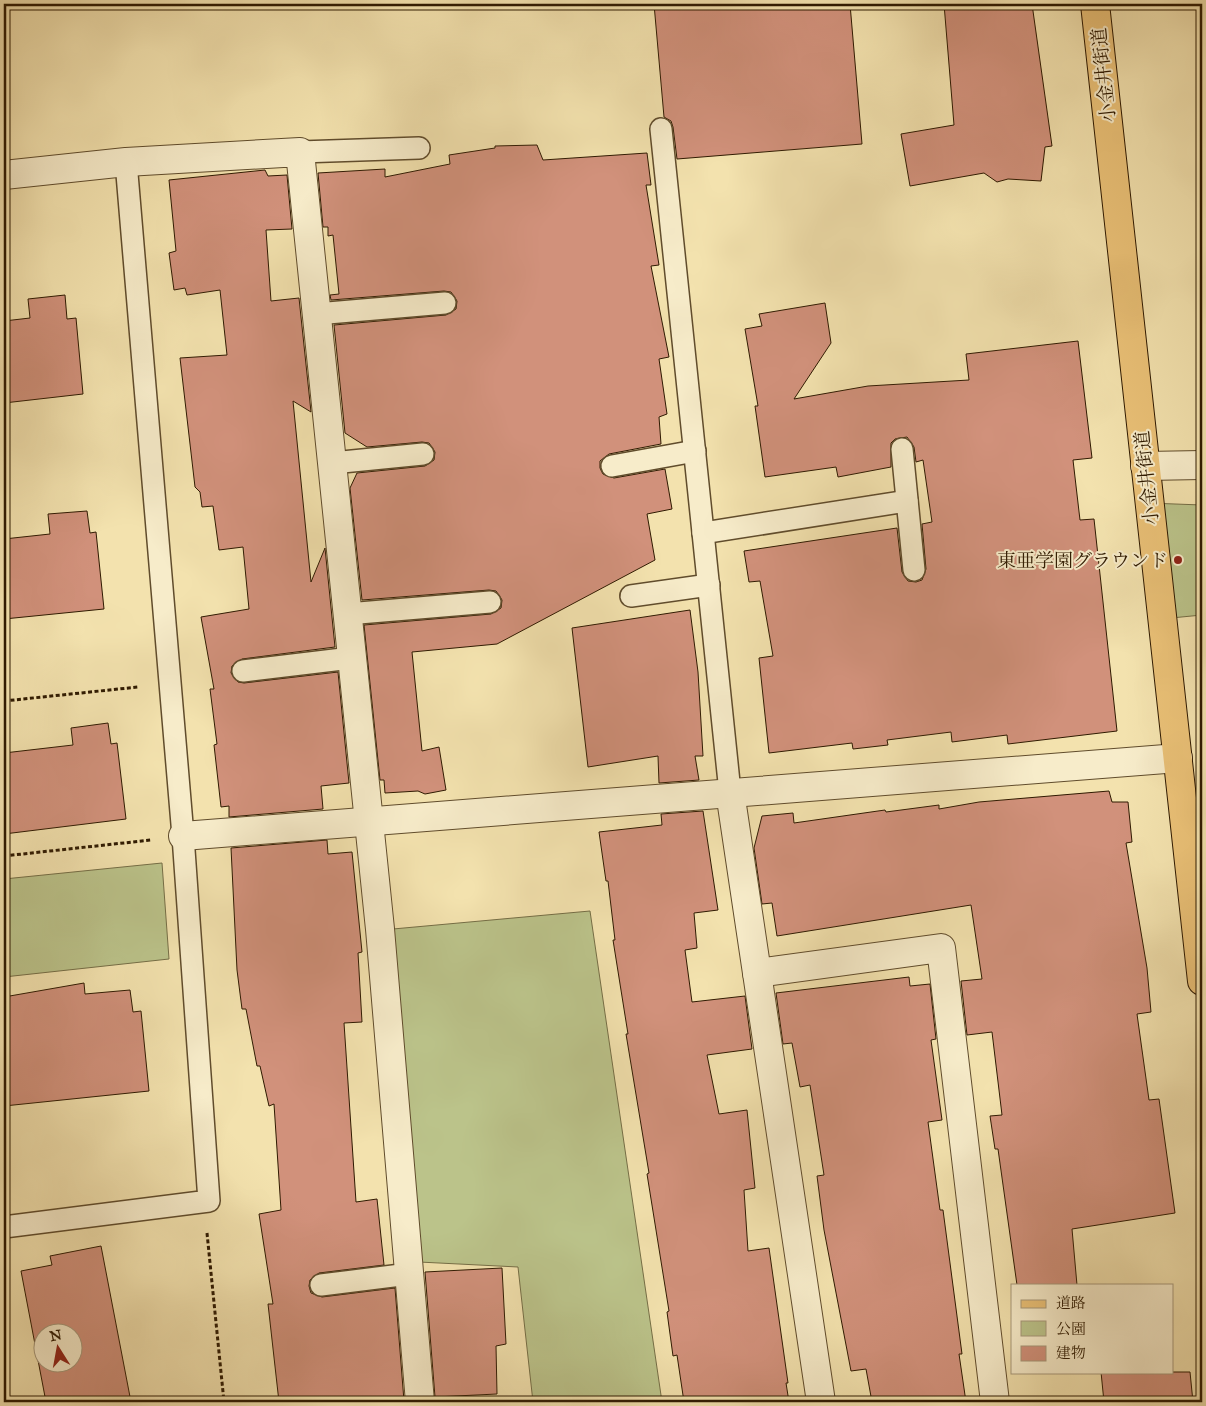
<svg xmlns="http://www.w3.org/2000/svg" width="1206" height="1406" font-family="'IM FELL Great Primer','Noto Serif JP',serif">
	<style>
		.green { fill: #bbc38a; stroke: #756e46 }
		.building { fill: #d1917b; stroke: #2f1a01; fill-rule: evenodd }
		.lines { fill: none; stroke-linecap: round; stroke-linejoin: round }
		.lane-casing { stroke: #604c2c; stroke-width: 24 }
		.street-casing { stroke: #604c2c; stroke-width: 30 }
		.primary-casing { stroke: #2f1a01; stroke-width: 30 }
		.path { stroke: #2f1a01; stroke-width: 3; stroke-dasharray: 4 2.5; stroke-linecap: butt }
		.lane { stroke: #f7ecca; stroke-width: 21 }
		.street { stroke: #f7ecca; stroke-width: 28 }
		.primary { stroke: #eac177; stroke-width: 28 }
		.poi-dot { fill: #8f2418; stroke: #f7ecca; stroke-width: 2 }
		.labels { text-anchor: middle; stroke-width: 4; stroke-linejoin: round; paint-order: stroke }
		.street-label { font-size: 19px; fill: #2f1a01; stroke: #f7ecca }
		.poi-label { font-size: 19px; fill: #2f1a01; stroke: #f7ecca; text-anchor: end }
	</style>
	<rect width="100%" height="100%" fill="#f3e2ae"/>
	<filter id="stains"><feTurbulence type="fractalNoise" baseFrequency=".004" numOctaves="4"/><feColorMatrix values="0 0 0 0 .2 0 0 0 0 .09 0 0 0 0 .02 0 0 0 .5 -.17"/></filter>
	<radialGradient id="worn" r=".72"><stop offset=".6" stop-color="#630" stop-opacity="0"/><stop offset="1" stop-color="#630" stop-opacity=".3"/></radialGradient>
	<!-- green -->
	<g class="green">
		<polygon points="1148,503 1202,505 1202,615 1161,619"/>
		<polygon points="162,863 169,959 4,977 4,879"/>
		<polygon points="590,911 662,1402 533,1402 518,1267 419,1262 393,929"/>
	</g>
	<!-- building -->
	<g class="building">
		<polygon points="654,4 850,4 862,144 677,159 673,127 671,121 664,117"/>
		<polygon points="944,4 1032,4 1052,146 1045,147 1041,181 1008,179 997,182 984,173 910,186 901,134 954,125"/>
		<polygon points="537,145 543,160 647,153 651,185 646,185 659,265 651,266 669,357 659,359 667,414 659,417 661,444 609,454 600,461 600,468 603,474 614,478 665,469 672,509 647,514 655,560 497,644 412,652 422,751 439,747 446,790 425,794 418,791 385,793 384,780 380,780 364,625 491,614 501,608 502,600 496,591 489,590 362,600 350,488 357,473 425,466 434,460 435,452 429,443 422,442 367,447 345,433 334,325 446,315 456,309 457,301 451,292 444,291 331,300 330,295 339,294 333,235 328,236 328,227 323,227 318,173 385,169 385,177 450,164 449,155 495,148 495,146"/>
		<polygon points="265,170 268,176 287,175 292,229 266,230 271,301 299,298 311,412 293,401 311,582 325,548 335,647 242,659 232,666 231,673 238,682 244,683 338,672 349,783 321,786 323,809 229,817 229,806 221,807 214,745 217,744 210,689 214,689 201,617 249,609 243,547 219,550 213,506 202,507 200,492 195,487 180,358 227,355 220,290 187,295 185,288 174,290 169,253 176,251 169,180"/>
		<polygon points="65,295 67,319 76,318 83,394 4,403 4,321 30,318 28,299"/>
		<polygon points="825,303 831,343 794,399 868,386 969,380 966,354 1078,341 1092,458 1073,460 1080,520 1094,519 1117,731 1008,744 1007,735 952,742 951,732 887,740 888,745 853,749 852,743 769,753 759,658 773,656 760,581 749,582 744,551 897,528 902,572 908,581 916,582 922,580 926,569 922,524 932,522 923,460 916,462 914,447 907,437 895,439 891,443 891,467 838,477 836,467 765,477 755,406 758,406 745,329 762,326 759,314"/>
		<polygon points="87,511 90,533 96,532 104,609 4,619 4,539 50,534 48,514"/>
		<polygon points="690,610 698,672 703,756 695,756 699,780 659,783 658,756 588,767 572,628"/>
		<polygon points="108,723 111,744 117,743 126,819 4,834 4,753 73,745 71,728"/>
		<polygon points="1109,791 1112,802 1128,802 1132,842 1126,843 1147,968 1151,1012 1137,1014 1149,1100 1159,1099 1175,1213 1072,1229 1077,1285 1017,1285 998,1149 995,1149 990,1116 1002,1115 992,1032 967,1035 961,981 982,979 971,905 777,936 772,903 762,904 754,848 762,816 793,813 794,823 885,810 886,812 939,805 939,809 979,802"/>
		<polygon points="703,811 718,910 694,913 697,948 685,950 692,1002 745,996 752,1049 707,1055 719,1114 747,1110 755,1188 744,1190 748,1251 769,1248 788,1383 786,1383 789,1402 684,1402 677,1355 673,1356 667,1312 669,1311 647,1174 649,1173 626,1034 628,1034 613,940 615,940 608,881 606,881 599,832 662,825 661,814"/>
		<polygon points="327,840 328,854 352,852 362,952 358,953 362,1022 344,1023 356,1202 377,1199 384,1265 319,1273 310,1280 309,1286 311,1293 322,1297 395,1288 404,1401 397,1402 370,1402 369,1398 340,1402 279,1402 268,1304 273,1304 259,1214 281,1210 274,1104 269,1106 260,1066 257,1066 246,1009 242,1009 237,970 231,848"/>
		<polygon points="909,977 910,986 930,984 936,1039 931,1040 942,1120 928,1122 940,1210 943,1210 962,1354 959,1354 966,1402 872,1402 866,1369 851,1371 824,1230 817,1176 824,1175 810,1085 800,1087 792,1043 783,1044 776,993"/>
		<polygon points="84,983 85,994 130,990 133,1012 141,1011 149,1091 4,1106 4,997"/>
		<path d="M 101,1246 L 131,1402 L 46,1402 L 21,1271 L 52,1265 L 50,1256 ZM 42,1334 L 72,1334 L 72,1364 L 42,1364 Z"/>
		<polygon points="502,1268 506,1344 496,1346 497,1394 435,1397 425,1272"/>
		<polygon points="1101,1372 1190,1372 1193,1402 1104,1402"/>
	</g>
	<g class="lines">
		<!-- lane casing -->
		<g class="lane-casing">
			<g id="lane">
				<polyline points="661,129 730,792"/>
				<polyline points="300,152 419,148"/>
				<polyline points="316,314 445,303"/>
				<polyline points="902,449 914,570"/>
				<polyline points="332,463 423,454"/>
				<polyline points="612,466 695,451"/>
				<polyline points="703,533 907,501"/>
				<polyline points="631,596 709,585"/>
				<polyline points="347,614 490,602"/>
				<polyline points="243,671 351,658"/>
				<polyline points="4,1227 209,1201 183,836 126,162"/>
				<polyline points="321,1285 409,1274"/>
			</g>
		</g>
		<!-- street casing -->
		<g class="street-casing">
			<g id="street">
				<polyline points="4,175 126,162 300,152 380,929 420,1402"/>
				<polyline points="1145,466 1202,465"/>
				<polyline points="730,792 821,1402"/>
				<polyline points="183,836 1178,758"/>
				<polyline points="757,973 941,948 995,1402"/>
			</g>
		</g>
		<!-- primary casing -->
		<g class="primary-casing">
			<polyline id="primary" points="1095,4 1202,981"/>
		</g>
		<!-- path -->
		<g class="path">
			<polyline points="4,701 138,687"/>
			<polyline points="4,856 151,840"/>
			<polyline points="207,1233 224,1402"/>
		</g>
		<!-- lane -->
		<use href="#lane" class="lane"/>
		<!-- street -->
		<use href="#street" class="street"/>
		<!-- primary -->
		<use href="#primary" class="primary"/>
	</g>
	<!-- markers -->
	<circle class="poi-dot" cx="1178" cy="560" r="5"/>
	<g class="labels">
		<!-- street labels -->
		<g class="street-label">
			<text transform="translate(1103 75) rotate(-96)" y="7">小金井街道</text>
			<text transform="translate(1146 478) rotate(-96)" y="7">小金井街道</text>
		</g>
		<!-- poi labels -->
		<g class="poi-label">
			<text x="1168" y="567">東亜学園グラウンド</text>
		</g>
	</g>
	<!-- margin -->
	<rect width="1206" height="1406" fill="none" stroke="#f3e2ae" stroke-width="20"/>
	<rect x="5" y="5" width="1196" height="1396" fill="none" stroke="#2f1a01" stroke-width="2.5"/>
	<rect x="10" y="10" width="1186" height="1386" fill="none" stroke="#2f1a01"/>
	<!-- legend -->
	<rect x="1011" y="1284" width="162" height="90" fill="#f7ecca" stroke="#a7987a"/>
	<rect x="1021" y="1300" width="25" height="8" fill="#eac177" stroke="#a7987a"/>
	<text x="1056" y="1308" font-size="15" fill="#2f1a01">道路</text>
	<rect x="1021" y="1321" width="25" height="15" fill="#bbc38a" stroke="#a7987a"/>
	<text x="1056" y="1334" font-size="15" fill="#2f1a01">公園</text>
	<rect x="1021" y="1346" width="25" height="15" fill="#d1917b" stroke="#a7987a"/>
	<text x="1056" y="1358" font-size="15" fill="#2f1a01">建物</text>
	<!-- north arrow -->
	<g transform="translate(58 1348) rotate(349)"><circle r="24" fill="#f7ecca" stroke="#a7987a"/>
	<path d="M0-4L9 19L0 12L-9 19Z" fill="#8f2418"/>
	<text y="-8" font-size="14" font-weight="bold" text-anchor="middle" fill="#2f1a01">N</text>
	</g>
	<rect width="100%" height="100%" filter="url(#stains)"/>
	<rect width="100%" height="100%" fill="url(#worn)"/>
</svg>
